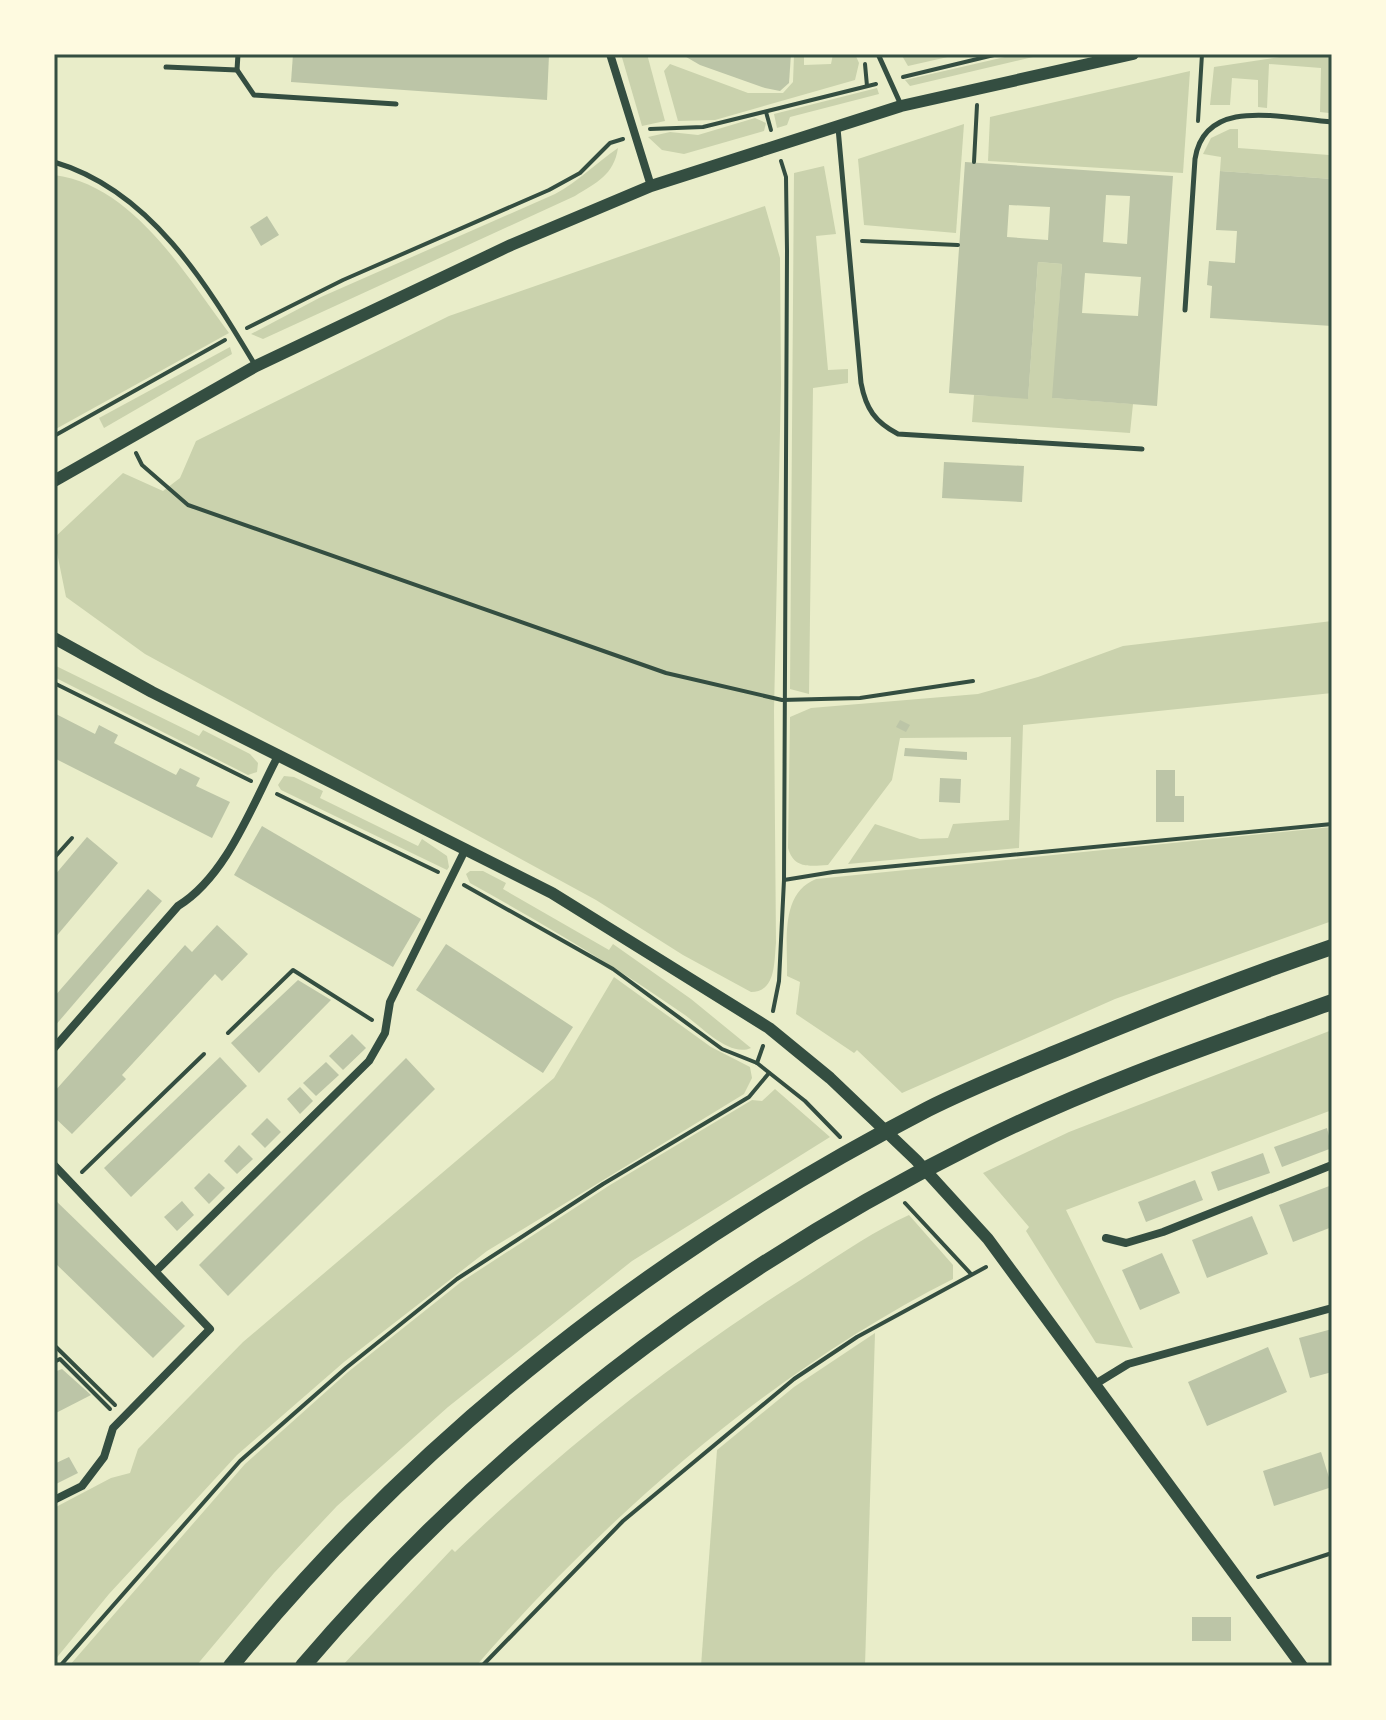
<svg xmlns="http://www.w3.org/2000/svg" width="1386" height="1720" font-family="'PT Sans Narrow',sans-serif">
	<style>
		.green { fill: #cad2ad }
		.building { fill: #bcc5a7; fill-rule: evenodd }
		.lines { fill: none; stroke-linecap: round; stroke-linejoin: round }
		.path { stroke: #344e41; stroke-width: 4 }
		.service { stroke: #344e41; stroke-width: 5 }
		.minor { stroke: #344e41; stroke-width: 8 }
		.tertiary { stroke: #344e41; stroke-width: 12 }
		.trunk { stroke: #344e41; stroke-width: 16 }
		.neatline { fill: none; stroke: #344e41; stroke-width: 3 }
	</style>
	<rect width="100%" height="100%" fill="#e9edc9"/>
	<!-- green -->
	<g class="green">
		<polygon points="621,54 647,54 665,121 642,126"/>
		<polygon points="833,54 855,54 859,63 855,80 715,120 678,121 664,71 670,64 748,93 783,93 793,82 794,55 804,55 804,65 831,64"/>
		<polygon points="901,54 961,54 908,66"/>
		<polygon points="1018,54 1046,54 910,86 905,80"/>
		<polygon points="1300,54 1331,54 1329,113 1320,112 1321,68 1269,64 1267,108 1258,107 1258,80 1232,78 1230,105 1210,105 1214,67"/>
		<polygon points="1190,71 1183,173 988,161 990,117"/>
		<polygon points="877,88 879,94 790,117 787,125 777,128 774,114"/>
		<polygon points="755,118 766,123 764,131 684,154 662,150 648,137 670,132 698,135"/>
		<polygon points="964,124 956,233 864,225 858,159"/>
		<polygon points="1230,129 1238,129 1238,148 1329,155 1332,143 1332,179 1220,171 1221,157 1203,154 1211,138"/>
		<path d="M 618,148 C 614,175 596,183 575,196 L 263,339 L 251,334 L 321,297 L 555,194 C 579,181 596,163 618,148 Z"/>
		<polygon points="824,166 836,234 816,236 828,370 848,369 848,383 813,388 809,694 790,689 794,173"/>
		<path d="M 54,175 C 133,185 185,274 229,333 L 54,430 Z"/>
		<path d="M 765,206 L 780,258 L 781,384 L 774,711 L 776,943 C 774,962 776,992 751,992 L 683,955 L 596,900 L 145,654 L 66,597 L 54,538 L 123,473 L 163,491 L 180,478 L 196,441 L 449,316 Z"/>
		<polygon points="1038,262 1062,264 1053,398 1133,404 1130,433 972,422 974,395 1028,398"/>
		<polygon points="230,347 232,354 104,428 99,418"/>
		<path d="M 1332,621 L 1332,693 L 1023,725 L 1019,848 L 848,864 L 875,824 L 920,839 L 948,838 L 953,824 L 1009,820 L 1011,737 L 900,738 L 892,780 L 828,865 C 809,866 794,869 788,848 L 790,717 L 811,708 L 978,694 L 1038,677 L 1123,646 Z"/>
		<polygon points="54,665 199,736 203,730 250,754 258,763 257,772 248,775 54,677"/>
		<polygon points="284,776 294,777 323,791 320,798 418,846 422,839 447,856 449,867 447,870 281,790 278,785"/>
		<path d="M 1332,827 L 1332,921 L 1115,999 L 902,1093 L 857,1050 L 854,1053 L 796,1014 L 800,982 L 787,976 C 788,943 779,894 816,879 Z"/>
		<path d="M 470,871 L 483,871 L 506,883 L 503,889 L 609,950 L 613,944 L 691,999 L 751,1048 C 729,1058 699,1024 682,1013 C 612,964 545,925 470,883 L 466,874 Z"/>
		<polygon points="614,977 711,1047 750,1067 752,1078 744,1094 487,1251 344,1362 237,1455 109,1594 54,1661 54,1508 111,1478 130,1473 138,1449 243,1342 554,1078"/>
		<polygon points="1332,1030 1332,1110 1066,1210 1133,1348 1096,1343 1026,1231 1029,1227 983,1173 1069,1132"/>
		<polygon points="775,1089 830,1137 632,1261 448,1407 337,1506 274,1573 196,1666 69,1666 245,1464 348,1372 461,1282 610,1185 752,1100 762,1101"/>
		<path d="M 909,1215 L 953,1265 L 953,1279 C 773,1370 608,1514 476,1666 L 342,1666 L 452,1549 L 455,1552 C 561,1450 675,1359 799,1281 C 835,1258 870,1233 909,1215 Z"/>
		<polygon points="875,1333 865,1666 701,1666 717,1450 794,1387"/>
	</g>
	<!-- building -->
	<g class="building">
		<polygon points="293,54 549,55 547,100 291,82"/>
		<polygon points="681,54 791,54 789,83 780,91 765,88 700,65"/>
		<path d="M 965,162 L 1173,176 L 1157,406 L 1052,398 L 1062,264 L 1038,262 L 1028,399 L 949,393 ZM 1106,195 L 1130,196 L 1127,244 L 1103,242 ZM 1009,205 L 1050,207 L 1048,240 L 1007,237 ZM 1085,273 L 1141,277 L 1138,316 L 1082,313 Z"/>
		<polygon points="1220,171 1332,179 1332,326 1210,318 1212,286 1207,285 1209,261 1235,263 1237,231 1216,230"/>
		<polygon points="267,216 279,235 261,246 250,227"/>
		<polygon points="944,462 1024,466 1022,502 942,498"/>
		<polygon points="54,713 95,734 99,725 118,735 114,743 176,775 180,768 200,778 196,786 230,802 212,838 54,758"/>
		<polygon points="900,720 910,725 906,732 896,727"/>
		<polygon points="905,748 967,752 967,760 904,756"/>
		<polygon points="1156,770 1175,770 1175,796 1184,796 1184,822 1156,822"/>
		<polygon points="940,778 961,779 960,803 939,802"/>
		<polygon points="262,826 421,919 393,967 234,875"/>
		<polygon points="87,837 118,863 54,939 54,876"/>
		<polygon points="148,889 162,901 54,1027 54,997"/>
		<polygon points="217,925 248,954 222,981 215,974 122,1075 126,1079 72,1134 54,1117 54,1092 185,945 192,952"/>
		<polygon points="446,944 573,1027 543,1073 416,990"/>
		<polygon points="298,980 331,1000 259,1073 231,1043"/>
		<polygon points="352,1034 366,1048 343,1070 329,1056"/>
		<polygon points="220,1057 247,1086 131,1197 104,1168"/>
		<polygon points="406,1058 435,1089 228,1296 199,1265"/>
		<polygon points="326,1062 339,1075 316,1096 303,1083"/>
		<polygon points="300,1087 313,1101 300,1114 287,1099"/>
		<polygon points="267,1118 281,1132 265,1148 251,1134"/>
		<polygon points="1327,1128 1332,1148 1282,1167 1274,1147"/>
		<polygon points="239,1145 253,1159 237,1174 224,1161"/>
		<polygon points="1263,1153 1270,1173 1218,1191 1211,1172"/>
		<polygon points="209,1173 225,1188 209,1204 194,1188"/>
		<polygon points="1195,1180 1203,1200 1146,1222 1138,1202"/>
		<polygon points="1332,1185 1332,1227 1293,1242 1279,1205"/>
		<polygon points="54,1199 185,1326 153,1358 54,1262"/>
		<polygon points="182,1201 194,1215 177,1231 164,1217"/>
		<polygon points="1252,1216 1268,1254 1207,1278 1192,1240"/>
		<polygon points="1162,1253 1180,1293 1140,1310 1122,1270"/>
		<polygon points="1332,1329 1332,1372 1310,1378 1299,1338"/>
		<polygon points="1268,1347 1287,1392 1207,1426 1188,1382"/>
		<polygon points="62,1369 91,1395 54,1414 54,1372"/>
		<polygon points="1321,1452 1332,1487 1274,1506 1263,1471"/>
		<polygon points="69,1457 78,1473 54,1485 54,1464"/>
		<rect x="1192" y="1617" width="39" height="24"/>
	</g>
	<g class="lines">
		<!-- path -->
		<g class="path">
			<polyline points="865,64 867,86"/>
			<polyline points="903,77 998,54"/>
			<polyline points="766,112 771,130"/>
			<polyline points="1198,121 1202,54"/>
			<polyline points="650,129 703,127 876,84"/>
			<polyline points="974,162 977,105"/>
			<polyline points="862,241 958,245"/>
			<polyline points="247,328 343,280 549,190 580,173 610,143 623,139"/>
			<polyline points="54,436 225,340"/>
			<polyline points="136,453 142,465 188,505 666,673 782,700 860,698 973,681"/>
			<polyline points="54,683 251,781"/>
			<polyline points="277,794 438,872"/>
			<polyline points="54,858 72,838"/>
			<polyline points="784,880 833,872 1332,824"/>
			<polyline points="464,885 613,969 722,1049 757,1063 805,1101 840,1137"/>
			<polyline points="773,1011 779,981 784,880 787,251 786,177 781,161"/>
			<polyline points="228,1033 293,970 372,1020"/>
			<polyline points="757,1063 763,1046"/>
			<polyline points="82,1172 204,1054"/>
			<polyline points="905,1203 971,1274"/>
			<polyline points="54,1345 115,1405"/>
			<polyline points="54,1362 60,1359 110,1409"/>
			<polyline points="1258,1577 1332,1553"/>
			<polyline points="60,1666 240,1461 346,1368 457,1279 603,1184 749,1097 769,1073"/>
			<polyline points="482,1666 623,1521 794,1379 857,1337 986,1267"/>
		</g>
		<!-- service -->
		<g class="service">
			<polyline points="238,54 237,70 254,95 396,104"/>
			<polyline points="878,54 901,105"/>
			<polyline points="166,67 237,70"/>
			<path d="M 838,128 L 861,383 C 866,409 875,422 898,434 L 1142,449"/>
			<path d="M 54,162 C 150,190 206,283 255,365"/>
			<path d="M 1185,310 L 1195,159 C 1205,95 1285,119 1332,122"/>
		</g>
		<!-- minor -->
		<g class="minor">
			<polyline points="610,54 651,186"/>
			<path d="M 54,1048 L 178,906 C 227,876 252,805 279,754"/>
			<polyline points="54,1165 210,1329 113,1428 104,1457 82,1486 54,1500"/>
			<polyline points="1106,1238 1126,1243 1163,1232 1332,1165"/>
			<polyline points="157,1270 369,1061 385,1033 390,1002 466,848"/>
			<polyline points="1097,1383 1128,1364 1332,1308"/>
		</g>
		<!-- tertiary -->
		<g class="tertiary">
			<polyline points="54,481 256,366 511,245 651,186 901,106 1133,54"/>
			<polyline points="54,638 152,692 552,893 769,1028 830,1078 916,1160 988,1239 1302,1666"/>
		</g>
		<!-- trunk -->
		<g class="trunk">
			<path d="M 231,1666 C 421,1432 661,1247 928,1109 C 972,1087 1017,1069 1063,1050 C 1152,1013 1241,978 1332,947"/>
			<path d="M 303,1666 C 488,1449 717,1272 973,1145 C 1088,1087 1211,1045 1332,1002"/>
		</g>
	</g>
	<!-- border -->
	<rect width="1386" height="1720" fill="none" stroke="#fefae0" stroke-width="112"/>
	<rect x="56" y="56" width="1274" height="1608" class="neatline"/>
</svg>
